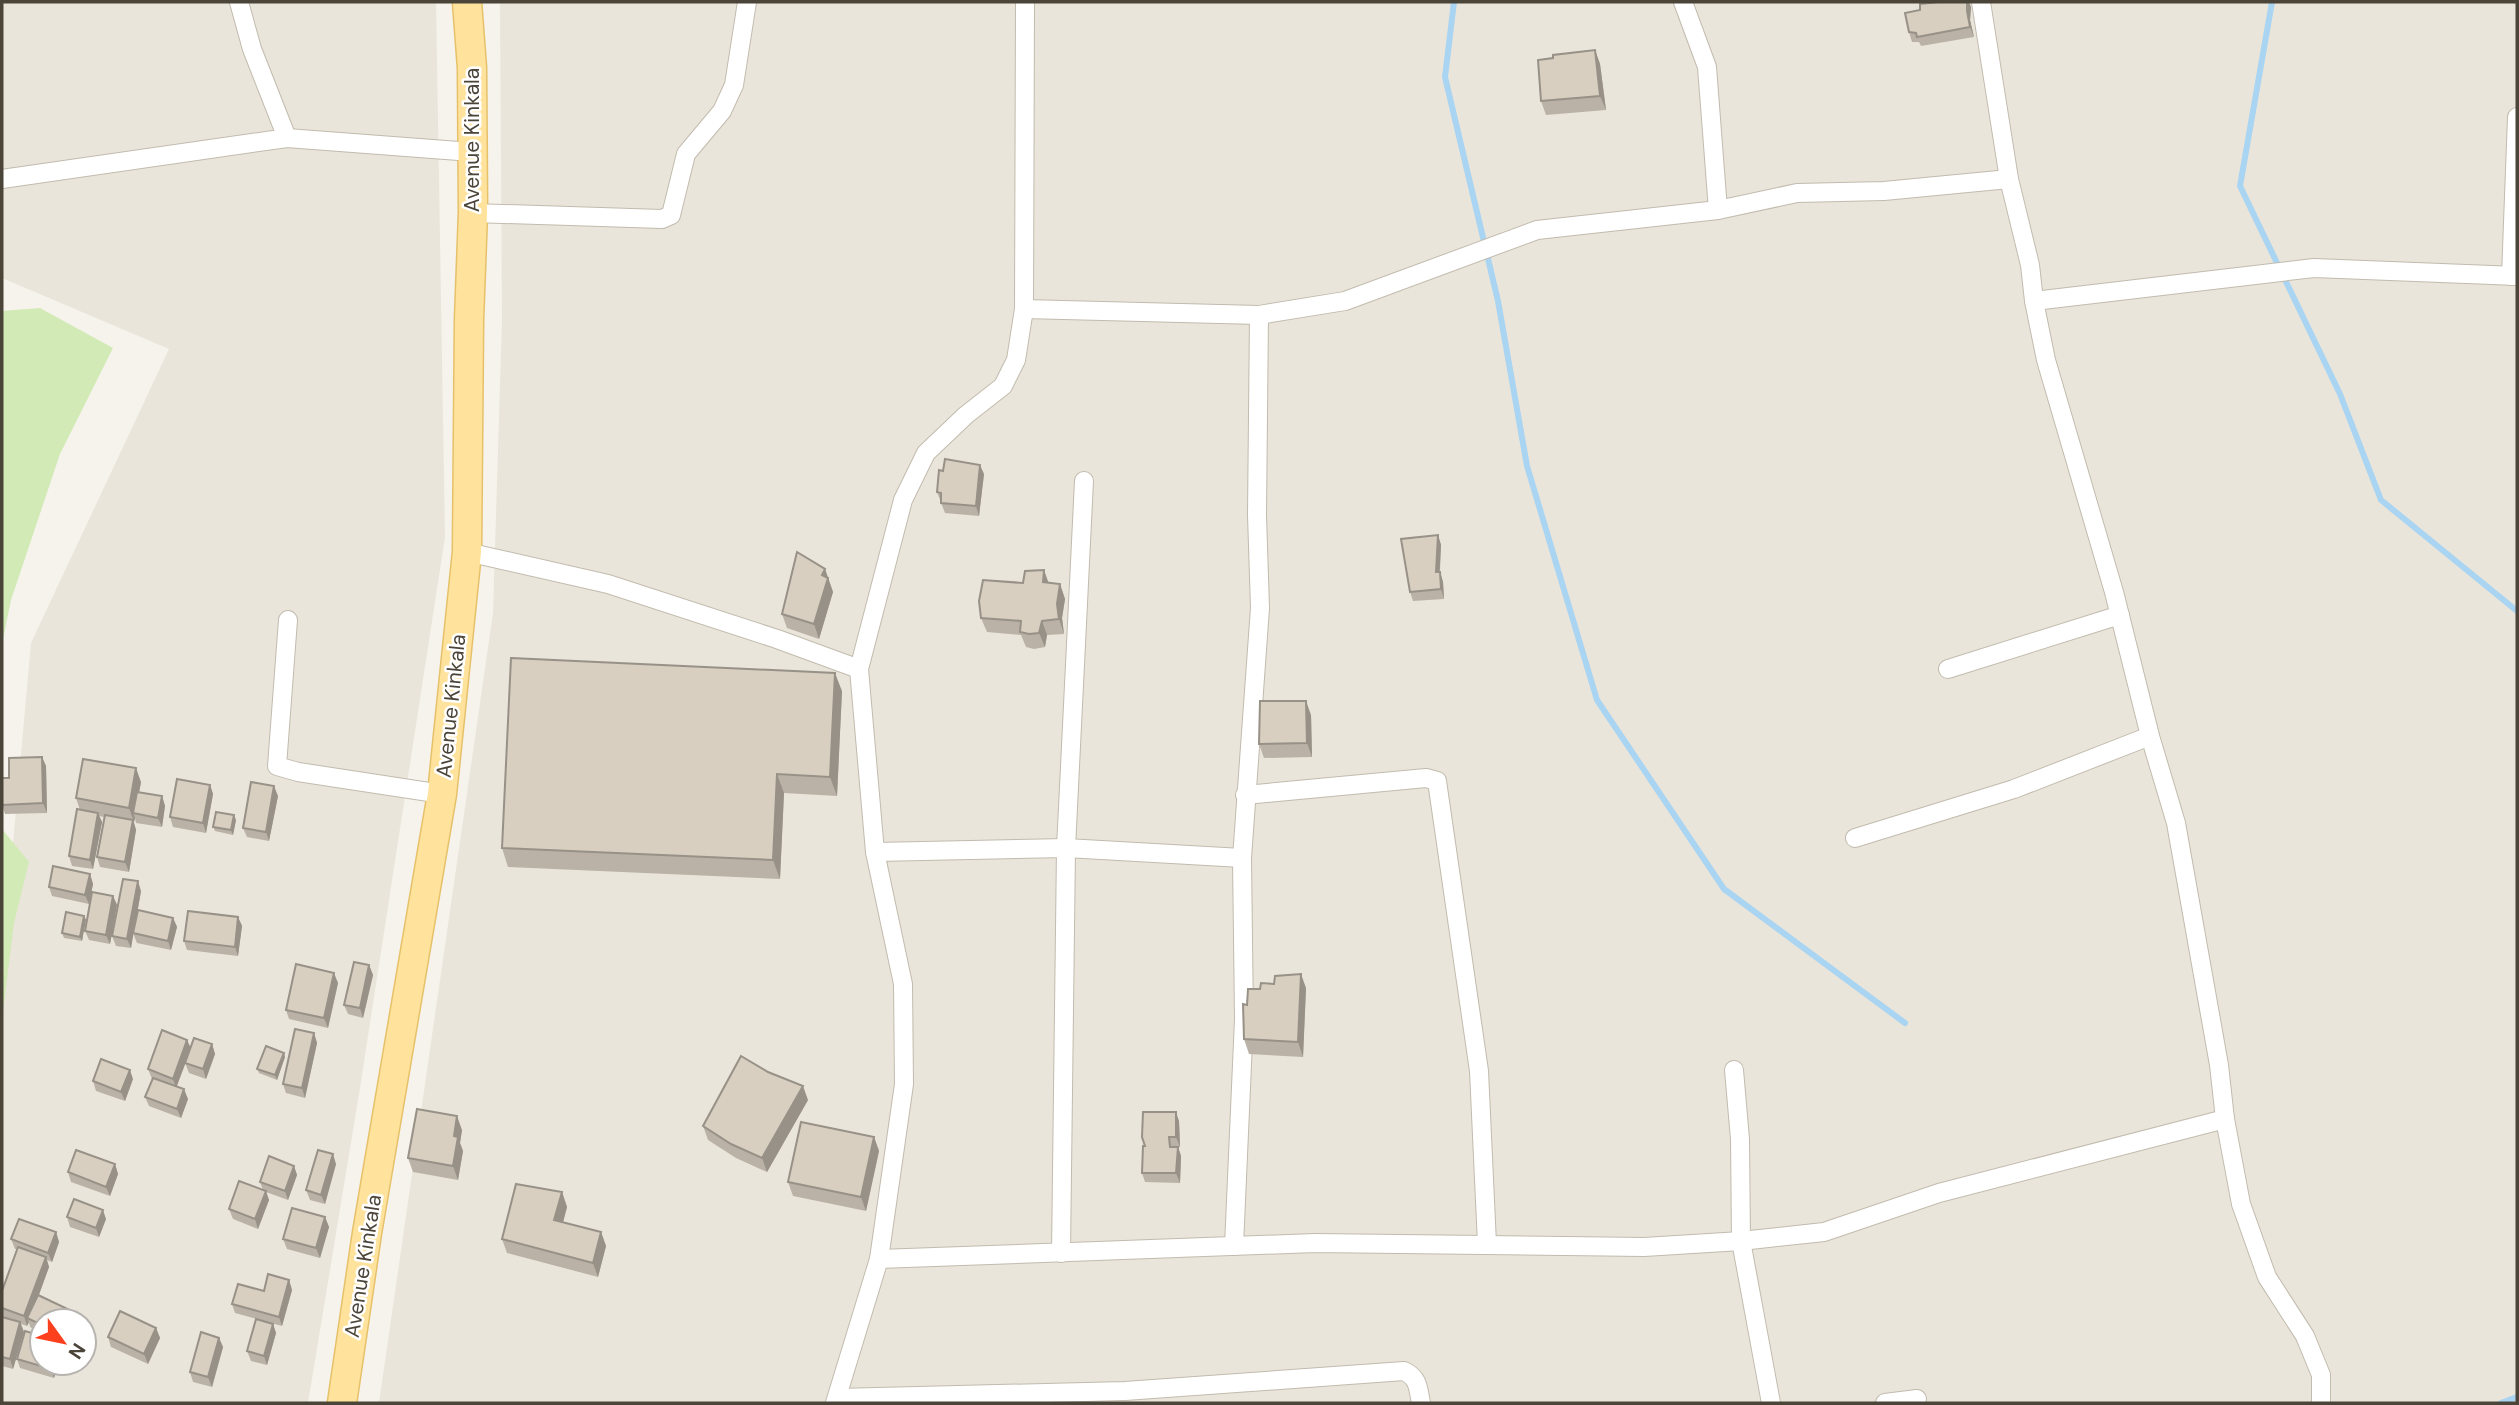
<svg xmlns="http://www.w3.org/2000/svg" width="2519" height="1405" font-family="'DM Sans',sans-serif">
	<style>
		.residential { fill: #eae5da; fill-rule: evenodd }
		.green { fill: #d2eab5 }
		.lines { fill: none; stroke-linecap: round; stroke-linejoin: round }
		.stream { stroke: #a9d4f2; stroke-width: 6 }
		.minor-casing { stroke: #c2bbae; stroke-width: 20 }
		.primary-casing { stroke: #e6c16a; stroke-width: 31 }
		.minor { stroke: #fff; stroke-width: 18 }
		.primary { stroke: #ffe39c; stroke-width: 28 }
		.wall { fill: #bab2a6 }
		.shaded-wall { fill: #979187 }
		.building { fill: #d8cfc1; stroke: #979187; stroke-width: 2 }
		.labels { text-anchor: middle; stroke-width: 5; stroke-linejoin: round; paint-order: stroke }
		.street-label { font-size: 21px; fill: #4b4439; stroke: #fff }
	</style>
	<rect width="100%" height="100%" fill="#f6f3ec"/>
	<!-- residential -->
	<g class="residential">
		<path d="M 2,2 L 436,2 L 445,537 L 360,1088 L 308,1403 L 2,1403 L 2,965 L 31,643 L 169,349 L 2,278 ZM 42,1321 L 84,1321 L 84,1363 L 42,1363 Z"/>
		<polygon points="500,2 2517,2 2517,1403 379,1403 493,613 502,320"/>
	</g>
	<!-- green -->
	<g class="green">
		<polygon points="40,308 113,348 60,454 11,600 2,644 2,311"/>
		<polygon points="2,829 29,862 14,923 2,1020"/>
	</g>
	<g class="lines">
		<!-- stream -->
		<g class="stream">
			<polyline points="1454,2 1445,77 1498,301 1527,466 1597,700 1724,889 1905,1023"/>
			<polyline points="2272,2 2240,186 2340,394 2381,500 2517,611"/>
			<polyline points="2501,1403 2517,1397"/>
		</g>
		<!-- minor casing -->
		<g class="minor-casing">
			<g id="minor">
				<polyline points="239,2 252,49 287,138"/>
				<polyline points="1683,2 1707,67 1718,210"/>
				<polyline points="1981,2 2009,179 2030,265 2034,301 2046,360 2114,592 2150,736 2176,823 2219,1065 2225,1119 2241,1204 2267,1277 2305,1336 2321,1375 2321,1403"/>
				<polyline points="2,179 287,138 472,152"/>
				<polyline points="473,213 662,219 671,215 686,154 722,111 734,85 747,2"/>
				<polyline points="2511,276 2517,117"/>
				<polyline points="2034,301 2314,268 2517,276"/>
				<polyline points="1024,309 1259,315 1345,301 1537,230 1718,210 1797,193 1884,191 2009,179"/>
				<polyline points="467,552 608,584 777,639 859,669"/>
				<polyline points="288,620 277,766 298,772 442,794"/>
				<polyline points="1948,669 2120,615"/>
				<polyline points="1245,795 1426,778 1437,781 1479,1071 1487,1244"/>
				<polyline points="1855,838 2014,789 2150,736"/>
				<polyline points="875,852 1066,848 1242,858"/>
				<polyline points="1734,1070 1740,1139 1741,1241 1771,1403"/>
				<polyline points="1234,1246 1244,1019 1242,858 1260,608 1257,515 1259,315"/>
				<polyline points="1061,1253 1066,848 1084,481"/>
				<polyline points="879,1259 1315,1243 1644,1247 1741,1241 1824,1232 1939,1193 2225,1119"/>
				<path d="M 837,1398 L 1125,1391 L 1404,1371 C 1419,1378 1418,1389 1421,1403"/>
				<polyline points="835,1403 879,1259 904,1084 903,984 875,852 859,669 903,500 926,453 966,415 1003,386 1016,360 1024,309 1025,2"/>
				<polyline points="1885,1403 1917,1399"/>
			</g>
		</g>
		<!-- primary casing -->
		<g class="primary-casing">
			<polyline id="primary" points="342,1403 367,1233 442,794 467,552 469,320 473,213 472,68 467,2"/>
		</g>
		<!-- minor -->
		<use href="#minor" class="minor"/>
		<!-- primary -->
		<use href="#primary" class="primary"/>
	</g>
	<!-- wall -->
	<g class="wall">
		<polygon points="1971,7 1970,20 1974,37 1921,46 1919,42 1912,42 1909,32"/>
		<polygon points="1595,50 1600,64 1606,110 1546,115 1541,101"/>
		<polygon points="984,474 979,516 945,513 937,492"/>
		<polygon points="1438,535 1441,545 1440,572 1443,582 1444,599 1413,601 1410,592"/>
		<polygon points="825,569 833,592 819,639 787,628 782,614"/>
		<polygon points="1023,583 1049,583 1060,584 1065,599 1062,618 1064,634 1047,635 1045,647 1034,649 1026,647 1021,635 987,632 981,618"/>
		<polygon points="842,691 837,796 784,793 780,879 508,867 502,848"/>
		<polygon points="1311,715 1312,757 1264,758 1259,744"/>
		<polygon points="42,757 46,766 47,813 5,814 2,805 9,778"/>
		<polygon points="141,782 139,793 162,796 165,806 162,827 136,823 135,818 134,822 136,830 129,872 100,867 97,857 104,817 99,816 102,822 93,869 72,866 69,856 80,810 76,798"/>
		<polygon points="210,785 213,794 206,833 173,827 170,817"/>
		<polygon points="278,796 269,841 247,837 243,828"/>
		<polygon points="236,820 233,835 215,831 213,827"/>
		<polygon points="90,874 93,884 89,904 52,896 49,887"/>
		<polygon points="141,891 134,931 173,918 177,927 171,950 137,943 133,933 131,948 116,946 112,936"/>
		<polygon points="113,896 117,905 110,944 89,940 85,931"/>
		<polygon points="84,916 86,920 82,941 64,938 62,933"/>
		<polygon points="238,917 242,926 238,956 187,950 184,941"/>
		<polygon points="369,965 373,975 363,1018 348,1014 344,1005"/>
		<polygon points="338,983 328,1028 289,1019 286,1010"/>
		<polygon points="1306,988 1303,1057 1249,1054 1244,1039 1247,1005 1260,989"/>
		<polygon points="314,1033 317,1043 305,1098 286,1093 283,1084"/>
		<polygon points="187,1040 191,1049 212,1044 215,1054 206,1079 189,1073 185,1063 177,1086 188,1099 181,1118 149,1106 145,1097 152,1079 148,1069"/>
		<polygon points="285,1057 277,1080 259,1073 257,1069"/>
		<polygon points="133,1079 125,1101 96,1091 93,1081"/>
		<polygon points="808,1100 767,1172 736,1158 708,1140 703,1126"/>
		<polygon points="1179,1121 1180,1147 1173,1146 1178,1147 1181,1156 1180,1183 1145,1182 1142,1173"/>
		<polygon points="462,1130 460,1143 463,1151 458,1180 413,1172 408,1158"/>
		<polygon points="874,1137 879,1151 866,1211 793,1196 788,1182"/>
		<polygon points="115,1164 118,1174 110,1196 71,1182 68,1172"/>
		<polygon points="336,1164 325,1204 310,1200 306,1190"/>
		<polygon points="294,1166 297,1175 288,1200 266,1192 269,1200 258,1229 233,1219 229,1209 263,1190 260,1182"/>
		<polygon points="562,1192 567,1207 563,1222 601,1232 606,1246 598,1277 507,1253 502,1239"/>
		<polygon points="67,1217 106,1219 99,1237 70,1227"/>
		<polygon points="325,1217 329,1227 320,1258 287,1249 283,1239"/>
		<polygon points="56,1232 59,1242 52,1262 47,1260 49,1267 39,1295 78,1314 81,1321 42,1321 42,1333 30,1327 29,1322 27,1326 21,1324 24,1332 13,1369 2,1366 2,1320 6,1318 2,1317 2,1291 17,1249 15,1249 11,1239"/>
		<polygon points="289,1280 292,1290 282,1326 235,1313 232,1304"/>
		<polygon points="273,1324 276,1333 267,1365 251,1361 247,1351"/>
		<polygon points="156,1328 160,1338 148,1364 111,1347 108,1337"/>
		<polygon points="219,1338 223,1347 212,1387 193,1382 190,1372"/>
		<polygon points="17,1359 42,1363 59,1363 54,1378 20,1368"/>
	</g>
	<!-- shaded-wall -->
	<g class="shaded-wall">
		<polygon points="1967,2 1969,2 1971,7 1970,20 1974,37 1970,27 1967,11"/>
		<polygon points="1595,50 1600,64 1606,110 1600,96"/>
		<polygon points="980,465 984,474 979,516 976,506"/>
		<polygon points="1438,535 1441,545 1439,582 1436,572"/>
		<polygon points="825,569 833,592 819,639 814,624 822,575"/>
		<polygon points="1044,570 1049,584 1043,582"/>
		<polygon points="1440,572 1443,582 1444,599 1441,589"/>
		<polygon points="1060,584 1065,599 1062,618 1064,634 1059,619 1057,604"/>
		<polygon points="1042,621 1047,635 1045,647 1039,633"/>
		<polygon points="835,673 842,691 837,796 830,777"/>
		<polygon points="1306,701 1311,715 1312,757 1307,743"/>
		<polygon points="42,757 46,766 47,813 43,803"/>
		<polygon points="136,768 141,782 135,814 133,813 135,818 134,822 129,808"/>
		<polygon points="777,774 784,793 780,879 773,860"/>
		<polygon points="210,785 213,794 206,833 203,823"/>
		<polygon points="274,786 278,796 269,841 266,832"/>
		<polygon points="162,796 165,806 162,827 158,818"/>
		<polygon points="98,813 102,822 93,869 90,860"/>
		<polygon points="234,815 236,820 233,835 231,830"/>
		<polygon points="133,820 136,830 129,872 125,862"/>
		<polygon points="90,874 93,884 89,904 85,895"/>
		<polygon points="138,881 141,891 131,948 127,939"/>
		<polygon points="113,896 117,905 110,944 106,935"/>
		<polygon points="84,916 86,920 82,941 80,937"/>
		<polygon points="238,917 242,926 238,956 235,947"/>
		<polygon points="173,918 177,927 171,950 168,941"/>
		<polygon points="369,965 373,975 363,1018 360,1008"/>
		<polygon points="334,973 338,983 328,1028 324,1018"/>
		<polygon points="1301,974 1306,988 1303,1057 1298,1042"/>
		<polygon points="314,1033 317,1043 305,1098 302,1088"/>
		<polygon points="187,1040 191,1049 176,1088 173,1079"/>
		<polygon points="212,1044 215,1054 206,1079 203,1069"/>
		<polygon points="284,1053 285,1057 277,1080 275,1075"/>
		<polygon points="130,1070 133,1079 125,1101 121,1092"/>
		<polygon points="803,1086 808,1100 767,1172 762,1158"/>
		<polygon points="184,1089 188,1099 181,1118 177,1109"/>
		<polygon points="1176,1112 1179,1121 1180,1147 1176,1137"/>
		<polygon points="457,1116 462,1130 460,1143 463,1151 458,1180 453,1166 454,1136"/>
		<polygon points="874,1137 879,1151 866,1211 861,1197"/>
		<polygon points="1178,1147 1181,1156 1180,1183 1176,1173"/>
		<polygon points="333,1154 336,1164 325,1204 321,1195"/>
		<polygon points="115,1164 118,1174 110,1196 106,1187"/>
		<polygon points="294,1166 297,1175 288,1200 285,1191"/>
		<polygon points="266,1191 269,1200 258,1229 255,1219"/>
		<polygon points="562,1192 567,1207 560,1234 554,1220"/>
		<polygon points="103,1210 106,1219 99,1237 96,1228"/>
		<polygon points="325,1217 329,1227 320,1258 316,1248"/>
		<polygon points="56,1232 59,1242 52,1262 48,1253"/>
		<polygon points="601,1232 606,1246 598,1277 593,1263"/>
		<polygon points="46,1257 49,1267 30,1319 27,1318 29,1322 27,1326 24,1316"/>
		<polygon points="289,1280 292,1290 282,1326 279,1317"/>
		<polygon points="78,1314 81,1321 75,1321"/>
		<polygon points="20,1322 24,1332 13,1369 10,1359"/>
		<polygon points="273,1324 276,1333 267,1365 264,1356"/>
		<polygon points="156,1328 160,1338 148,1364 144,1354"/>
		<polygon points="219,1338 223,1347 212,1387 208,1377"/>
		<polygon points="52,1363 59,1363 54,1378 51,1369"/>
	</g>
	<!-- building -->
	<g class="building">
		<polygon points="1938,2 1967,2 1967,11 1970,27 1917,37 1916,33 1909,32 1905,13 1920,10 1920,4"/>
		<polygon points="1595,50 1600,96 1541,101 1538,60 1553,58 1553,55"/>
		<polygon points="945,459 980,465 976,506 941,503 941,493 937,492 939,470 943,471"/>
		<polygon points="1438,535 1436,572 1440,572 1441,589 1410,592 1401,539"/>
		<polygon points="797,552 825,569 822,575 828,578 814,624 782,614"/>
		<polygon points="1044,570 1043,582 1060,584 1057,604 1059,619 1042,621 1039,633 1029,634 1020,632 1021,621 981,618 979,601 983,580 1023,583 1025,571"/>
		<polygon points="511,658 835,673 830,777 777,774 773,860 502,848"/>
		<polygon points="1260,701 1306,701 1307,743 1259,744"/>
		<polygon points="42,757 43,803 2,805 2,778 9,778 9,758"/>
		<polygon points="83,759 136,768 129,808 76,798"/>
		<polygon points="177,779 210,785 203,823 170,817"/>
		<polygon points="251,782 274,786 266,832 243,828"/>
		<polygon points="137,792 162,796 158,818 133,813"/>
		<polygon points="77,809 98,813 90,860 69,856"/>
		<polygon points="216,812 234,815 231,830 213,827"/>
		<polygon points="105,815 133,820 125,862 97,857"/>
		<polygon points="53,866 90,874 85,895 49,887"/>
		<polygon points="123,879 138,881 127,939 112,936"/>
		<polygon points="92,892 113,896 106,935 85,931"/>
		<polygon points="138,910 173,918 168,941 133,933"/>
		<polygon points="188,911 238,917 235,947 184,941"/>
		<polygon points="66,912 84,916 80,937 62,933"/>
		<polygon points="354,962 369,965 360,1008 344,1005"/>
		<polygon points="296,964 334,973 324,1018 286,1010"/>
		<polygon points="1301,974 1298,1042 1244,1039 1243,1004 1247,1005 1248,989 1260,989 1261,983 1274,984 1275,976"/>
		<polygon points="295,1029 314,1033 302,1088 283,1084"/>
		<polygon points="162,1030 187,1040 173,1079 148,1069"/>
		<polygon points="194,1038 212,1044 203,1069 185,1063"/>
		<polygon points="266,1046 284,1053 275,1075 257,1069"/>
		<polygon points="741,1056 768,1072 803,1086 762,1158 731,1144 703,1126"/>
		<polygon points="101,1059 130,1070 121,1092 93,1081"/>
		<polygon points="153,1078 184,1089 177,1109 145,1097"/>
		<polygon points="417,1109 457,1116 454,1136 458,1137 453,1166 408,1158"/>
		<polygon points="1143,1112 1176,1112 1176,1137 1169,1137 1170,1147 1178,1147 1176,1173 1142,1173 1143,1146 1145,1146 1142,1137"/>
		<polygon points="801,1122 874,1137 861,1197 788,1182"/>
		<polygon points="76,1150 115,1164 106,1187 68,1172"/>
		<polygon points="318,1150 333,1154 321,1195 306,1190"/>
		<polygon points="269,1156 294,1166 285,1191 260,1182"/>
		<polygon points="239,1181 266,1191 255,1219 229,1209"/>
		<polygon points="516,1184 562,1192 554,1220 601,1232 593,1263 502,1239"/>
		<polygon points="74,1199 103,1210 96,1228 67,1217"/>
		<polygon points="292,1208 325,1217 316,1248 283,1239"/>
		<polygon points="19,1219 56,1232 48,1253 11,1239"/>
		<polygon points="18,1247 46,1257 24,1316 2,1308 2,1291"/>
		<polygon points="268,1274 289,1280 279,1317 232,1304 238,1284 264,1291"/>
		<polygon points="38,1295 78,1314 75,1321 42,1321 42,1325 27,1318"/>
		<polygon points="120,1311 156,1328 144,1354 108,1337"/>
		<polygon points="2,1317 20,1322 10,1359 2,1357"/>
		<polygon points="256,1319 273,1324 264,1356 247,1351"/>
		<polygon points="25,1331 42,1336 42,1363 52,1363 51,1369 17,1359"/>
		<polygon points="201,1332 219,1338 208,1377 190,1372"/>
	</g>
	<g class="labels">
		<!-- street labels -->
		<g class="street-label">
			<text transform="translate(472 140) rotate(-90)" y="7">Avenue Kinkala</text>
			<text transform="translate(451 706) rotate(-84)" y="7">Avenue Kinkala</text>
			<text transform="translate(363 1266) rotate(-81)" y="7">Avenue Kinkala</text>
		</g>
	</g>
	<!-- border -->
	<rect width="2519" height="1405" fill="none" stroke="#4b4439" stroke-width="7"/>
	<!-- north arrow -->
	<g transform="translate(63 1342) rotate(123)"><circle r="33" fill="#ffffff" stroke="#b7b4b0" stroke-width="2"/>
	<path d="M0-5L12 26L0 18L-12 26Z" fill="#fc3f1d"/>
	<text y="-10" font-size="19" font-weight="bold" text-anchor="middle" fill="#4b4439">N</text>
	</g>
</svg>
